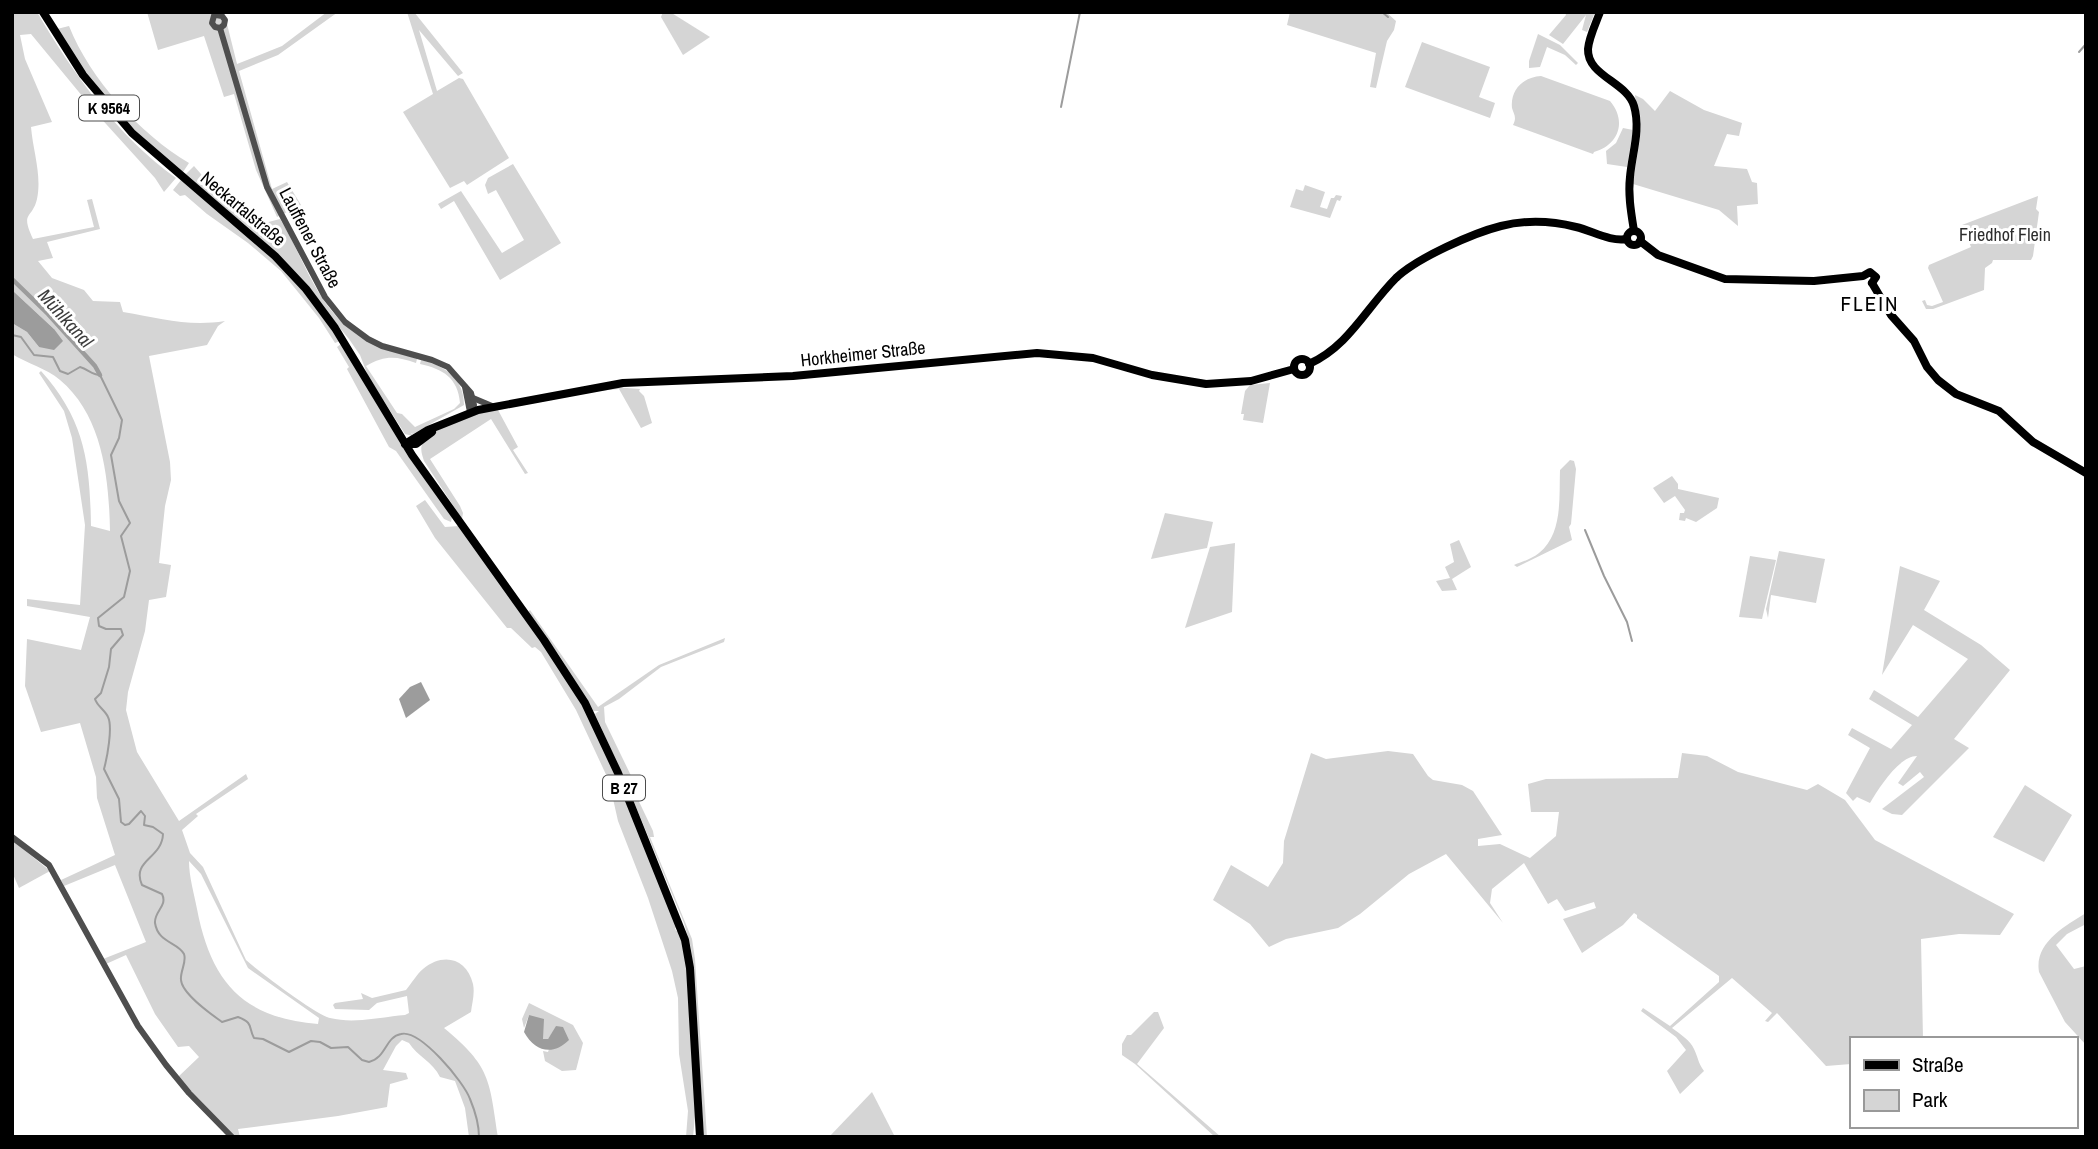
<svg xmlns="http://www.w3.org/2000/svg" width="2098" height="1149" font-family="'Archivo Narrow',sans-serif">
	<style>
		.green { fill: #d5d5d5; fill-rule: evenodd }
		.water { fill: #9c9c9c }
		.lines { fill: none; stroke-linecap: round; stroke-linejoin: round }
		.stream { stroke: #9c9c9c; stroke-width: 2 }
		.canal { stroke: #9c9c9c; stroke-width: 4.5 }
		.minor { stroke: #4e4e4e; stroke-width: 6 }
		.major { stroke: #000; stroke-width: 8 }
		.labels { text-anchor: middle; stroke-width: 6; stroke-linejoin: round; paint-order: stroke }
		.shield { fill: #fff; stroke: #4c4c4c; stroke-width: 2 }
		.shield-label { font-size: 16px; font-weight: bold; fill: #000 }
		.street-label { font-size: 18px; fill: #000; stroke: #fff }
		.park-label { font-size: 18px; fill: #2c2c2c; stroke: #fff }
		.water-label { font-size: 19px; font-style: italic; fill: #3d3d3d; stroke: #fff }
		.quarter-label { font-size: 21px; letter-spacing: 2px; fill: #000; stroke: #fff }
	</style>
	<rect width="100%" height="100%" fill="#fff"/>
	<!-- green -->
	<g class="green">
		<path d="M 12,12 L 37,12 C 72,72 118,137 176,178 L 164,192 L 155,178 L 97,114 L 31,34 L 20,35 L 25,59 L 52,122 L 31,127 C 33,151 42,175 37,199 C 32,220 20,211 33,239 L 94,227 L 87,200 L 92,199 L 100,229 L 47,242 L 53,258 L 38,261 L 52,278 L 84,290 L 93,301 L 120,302 L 123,312 C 160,318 188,327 225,321 L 218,326 L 207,345 L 149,356 L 170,462 L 171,480 L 165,506 L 159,563 L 171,565 L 166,597 L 149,600 L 145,631 L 128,692 L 126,710 L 137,752 L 179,821 L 246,774 L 248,779 L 196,814 L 198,816 L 182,830 L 190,853 L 203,867 L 246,960 C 258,971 316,1015 330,1018 C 354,1024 381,1017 405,1015 L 409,1013 L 407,996 L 377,1003 L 369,1010 L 335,1009 L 333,1005 L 335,1003 L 363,999 L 361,993 L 372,998 L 406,990 C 412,983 416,975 423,969 C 443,952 467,958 473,984 C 475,994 472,1003 471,1012 L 444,1028 C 491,1067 489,1079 498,1137 L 469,1137 L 465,1108 L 455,1081 L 440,1077 C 433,1062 417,1056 409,1043 L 402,1040 L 396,1046 L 383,1070 L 406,1073 L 408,1079 L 390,1084 L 387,1107 L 338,1116 L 238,1129 L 240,1137 L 235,1137 L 178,1077 L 199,1057 L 189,1046 L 178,1047 L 155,1014 L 126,955 L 106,964 L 103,959 L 146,942 L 115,865 L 64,886 L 61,880 L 115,855 L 97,798 L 96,777 L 80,723 L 41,732 L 25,686 L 27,639 L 81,650 L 90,617 L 27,606 L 27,599 L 80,605 L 85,525 L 72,438 L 64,411 L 39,373 L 41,371 C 85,420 90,463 91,526 L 110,531 C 109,479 103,416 60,380 C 46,368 28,364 12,354 L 12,323 L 27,332 L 39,347 L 54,329 L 12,290 ZM 189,861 L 201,874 L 248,968 L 319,1018 L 318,1024 C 243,1018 211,982 197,909 C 194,893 189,877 189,861 Z"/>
		<polygon points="147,12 224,12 237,64 282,46 327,12 338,12 278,55 239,71 272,189 287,182 301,205 277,217 256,170 234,94 224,97 204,36 158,50"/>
		<polygon points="407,12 414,12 463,73 458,76 419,30 437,91 459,78 463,79 509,158 467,185 464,181 450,188 403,112 433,94"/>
		<polygon points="663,12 670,12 710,37 683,55 661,17"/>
		<polygon points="1290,12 1386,12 1396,21 1394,30 1387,41 1376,88 1370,87 1376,53 1287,25"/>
		<polygon points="1565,12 1595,12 1587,32 1582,30 1586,15 1563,44 1549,35 1566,15"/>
		<path d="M 69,26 C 90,79 140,134 189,163 L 183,172 L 186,174 L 194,166 L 214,189 L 257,225 L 280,219 C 303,256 316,305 353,331 C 369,343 398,351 417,359 L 416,363 C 396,356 385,355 366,366 L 397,413 L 402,414 L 415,427 L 454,409 L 460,403 C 458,378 443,369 420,364 L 421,360 C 445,366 464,378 464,405 L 413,434 L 411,433 L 413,436 L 405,434 L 368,376 L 360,355 L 349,339 L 282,259 L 249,228 L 174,168 L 125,121 L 84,71 L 57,29 Z"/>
		<polygon points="1538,34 1560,45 1578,63 1576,65 1565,55 1547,47 1540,67 1529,68 1529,61"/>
		<polygon points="1422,42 1490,67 1479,97 1495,103 1490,118 1405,87"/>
		<path d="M 1541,76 L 1610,101 C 1627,121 1619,145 1594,152 L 1593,154 L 1513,125 C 1517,117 1514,115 1512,108 C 1510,89 1524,77 1541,76 Z"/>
		<path d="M 1670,91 L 1704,110 L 1742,123 L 1739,136 L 1727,134 L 1714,166 L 1747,169 L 1752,182 L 1757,183 L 1758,204 L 1737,206 L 1738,226 L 1719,210 L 1633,184 C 1635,164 1641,142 1641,122 C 1641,111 1635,105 1635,95 L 1643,99 L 1655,111 Z"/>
		<polygon points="1623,128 1633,130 1627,167 1607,164 1606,151 1616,143"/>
		<polygon points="513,164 561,243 500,280 454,201 441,209 438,204 461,191 502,253 524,240 496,190 488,194 485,185 488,178"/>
		<polygon points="181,180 255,241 297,283 340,341 335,343 319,318 281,271 248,243 207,214 185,195 180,196 173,190"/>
		<polygon points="1305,185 1325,192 1320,207 1327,209 1331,198 1334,198 1336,195 1342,196 1340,201 1337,200 1330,218 1290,207 1296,189 1303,191"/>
		<polygon points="2038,196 2036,209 2039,212 2033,256 2031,260 1993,260 1992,263 1985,268 1984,290 1933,309 1926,309 1922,301 1925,300 1927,305 1932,306 1943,302 1928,268 1929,265 1971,247 1962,225"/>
		<polygon points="341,344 408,456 452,517 451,522 444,519 396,451 389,447 347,369 349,367 337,347"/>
		<polygon points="1270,383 1263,423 1243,420 1244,414 1241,414 1245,391 1250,385"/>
		<path d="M 614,387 L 640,389 L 639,391 L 644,396 L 652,423 L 641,428 L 619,389 L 598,391 L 498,410 L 518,447 L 513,450 L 528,473 L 525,474 L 491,419 L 430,459 L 460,506 L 463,513 L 462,519 L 424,461 C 422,454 419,447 424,442 C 447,411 575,391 614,387 Z"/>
		<path d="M 1570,460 L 1574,461 L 1576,469 L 1571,524 L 1569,527 L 1572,540 L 1517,567 L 1514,565 C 1521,562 1532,559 1539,553 C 1563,534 1559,497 1560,470 Z"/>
		<polygon points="1672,476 1678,484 1678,489 1719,498 1717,508 1696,522 1686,518 1685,521 1679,520 1680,513 1684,513 1685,510 1675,496 1664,503 1653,488"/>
		<polygon points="425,500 445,527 459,526 556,662 594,725 678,926 675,928 676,931 680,929 686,949 696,1105 693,1137 686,1137 688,1111 679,1054 678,998 672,971 648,898 618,821 609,781 576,710 541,652 535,647 532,648 511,628 507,628 435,538 416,506"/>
		<polygon points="1165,513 1213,522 1207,548 1151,559"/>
		<polygon points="1459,540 1471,567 1452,579 1457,590 1442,591 1436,581 1450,578 1445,567 1454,562 1450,544"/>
		<polygon points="1235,543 1232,612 1185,628 1210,547"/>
		<polygon points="1779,551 1825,559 1816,603 1771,595 1768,618 1766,609"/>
		<polygon points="1750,556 1776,560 1762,619 1739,617"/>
		<path d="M 1900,566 L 1940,581 L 1924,610 L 1981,645 L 2010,670 L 1954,739 L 1969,748 L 1902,815 L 1892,814 L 1882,809 L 1924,777 L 1920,772 L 1903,786 L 1898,783 L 1917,756 C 1899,756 1879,788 1870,803 L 1857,797 L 1853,801 L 1846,793 L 1870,748 L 1848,735 L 1852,728 L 1891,749 L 1912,725 L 1869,699 L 1874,690 L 1918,717 L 1968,659 L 1913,625 L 1882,675 Z"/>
		<polygon points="530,610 598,707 659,665 725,638 724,642 661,667 619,699 604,707 605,722 636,786 629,789 595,714 599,711 593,711 559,655 528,612"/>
		<path d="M 1388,751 L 1413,754 L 1428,776 L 1433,780 L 1462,785 L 1473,791 L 1502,835 L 1478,839 L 1478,846 L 1500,844 L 1530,858 L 1556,836 L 1559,812 L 1531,812 L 1528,784 L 1546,779 L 1678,778 L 1682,753 L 1707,756 L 1738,772 L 1807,790 L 1818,784 L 1845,800 L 1875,840 L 2014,914 L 2000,935 L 1959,934 L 1921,939 L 1923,1039 L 1851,1039 L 1851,1064 L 1826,1066 L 1777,1013 L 1768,1022 L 1765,1021 L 1772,1013 L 1732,978 L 1672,1028 C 1680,1034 1690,1040 1694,1049 C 1698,1057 1698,1063 1704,1071 L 1680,1094 L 1667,1071 L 1686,1050 L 1676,1037 L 1641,1011 L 1643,1008 L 1670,1026 L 1719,982 L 1719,976 L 1637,918 L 1637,915 L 1634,913 L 1623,925 L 1582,953 L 1563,919 L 1596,908 L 1594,902 L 1565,911 L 1557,899 L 1548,904 L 1524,863 L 1492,889 L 1490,903 L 1503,923 L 1446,854 L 1409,874 L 1360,914 L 1338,928 L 1286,939 L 1269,947 L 1250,924 L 1213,900 L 1231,865 L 1268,887 L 1283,863 L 1284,841 L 1311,753 L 1326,759 Z"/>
		<polygon points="2025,785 2072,815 2044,862 1993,837"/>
		<polygon points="633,789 653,831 654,837 650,837 692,939 695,959 707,1137 704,1137 691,948 684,923 629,790"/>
		<polygon points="12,840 50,871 19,888 12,872"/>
		<path d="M 2086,913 L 2086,924 L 2067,934 L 2056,945 L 2074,969 L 2086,966 L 2086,1045 L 2065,1022 L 2039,972 C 2034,943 2065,926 2086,913 Z"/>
		<polygon points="529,1003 573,1025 583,1043 576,1070 562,1071 545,1061 543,1051 548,1052 557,1026 548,1039 543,1039 543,1027 529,1015 524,1028 522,1019"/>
		<polygon points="1154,1012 1158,1012 1164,1028 1137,1064 1221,1137 1215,1137 1135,1064 1122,1055 1122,1044 1127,1035 1131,1035"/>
		<polygon points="872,1092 895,1137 829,1137"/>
	</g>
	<!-- water -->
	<g class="water">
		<polygon points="12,290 54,329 63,341 54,350 39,347 27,332 12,323"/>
		<polygon points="421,682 430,700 406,718 399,699 410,687"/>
		<path d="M 529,1015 L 544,1019 L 543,1039 L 548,1039 L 556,1026 L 563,1027 L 569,1040 C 553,1056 535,1052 524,1032 Z"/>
	</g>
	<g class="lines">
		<!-- stream -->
		<g class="stream">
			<polyline points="1382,12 1388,17"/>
			<polyline points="2079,52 2086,44"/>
			<polyline points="1061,107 1080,12"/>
			<path d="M 12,335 L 21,337 L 34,355 L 53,357 L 60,371 L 68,374 L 80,367 C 88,369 92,375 100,375 L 122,420 L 119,438 L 111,455 L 119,501 L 130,523 L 121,536 L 130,571 L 124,597 L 98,618 L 99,626 L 106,629 L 121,629 L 123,635 L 111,649 L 109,667 L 101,693 L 95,699 C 97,706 105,710 108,717 C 113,727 107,758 104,769 L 119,799 L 121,822 L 125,825 L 129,824 L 141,811 L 145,816 L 144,825 L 153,827 L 163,834 C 162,859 131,860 142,885 L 162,894 C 168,906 154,911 155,923 C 158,943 178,942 184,954 C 187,962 180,971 181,980 C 182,994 211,1014 222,1022 L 238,1017 C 254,1023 248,1027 254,1038 L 263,1039 L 289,1052 L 311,1041 L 320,1042 L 331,1048 L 348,1047 L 362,1060 L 369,1062 C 387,1057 385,1037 401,1034 C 420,1029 464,1082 470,1099 C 475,1111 479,1124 479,1137"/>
			<polyline points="1585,530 1604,576 1627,622 1632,641"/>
		</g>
		<!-- canal -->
		<polyline class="canal" points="12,279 48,314 95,366 100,375"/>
		<!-- minor -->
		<g class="minor">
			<polyline points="215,12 212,23 215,27 220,28 224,25 225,20 222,16 216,15"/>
			<polyline points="220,28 267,187 325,297 345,322 368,339 382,346 432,360 448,367 471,393 474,405 470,412"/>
			<polyline points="465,387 470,412"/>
			<polyline points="473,398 492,406"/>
			<polyline points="12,837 49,865 138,1026 166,1065 189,1093 232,1137"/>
		</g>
		<!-- major -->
		<g class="major">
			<polyline points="43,12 83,75 132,133 275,256 306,289 335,328 412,455 544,640 585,703 618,773 685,940 690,968 700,1137"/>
			<path d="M 1600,12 C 1596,23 1589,37 1588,49 C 1587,76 1627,82 1634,106 C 1641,130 1632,153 1630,177 C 1628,195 1631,212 1634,231"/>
			<circle cx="1634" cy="238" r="7"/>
			<polyline points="1640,241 1658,255 1725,279 1814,281 1863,276 1870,272 1876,277 1872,283"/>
			<polyline points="1872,283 1891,315 1914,341 1927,367 1938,380 1956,394 1999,411 2033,442 2086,473"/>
			<circle cx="1302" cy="367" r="8"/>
			<path d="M 1309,364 C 1349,346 1366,308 1396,278 C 1417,258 1473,233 1501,226 C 1525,220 1552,221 1576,227 C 1593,231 1610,242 1627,239"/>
			<polyline points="405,444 428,430 478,410 623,383 793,376 1037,353 1093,358 1152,375 1206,384 1251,381 1294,369"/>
			<polyline points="405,444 416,444 432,432"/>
		</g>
	</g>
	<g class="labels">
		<!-- shield labels -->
		<g class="shield">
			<rect x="79" y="95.5" width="60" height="25" rx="5"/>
			<rect x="603" y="775.5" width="42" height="25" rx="5"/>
		</g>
		<g class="shield-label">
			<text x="109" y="114">K 9564</text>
			<text x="624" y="794">B 27</text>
		</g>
		<!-- street labels -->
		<g class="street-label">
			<text transform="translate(243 209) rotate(40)" y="6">Neckartalstraße</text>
			<text transform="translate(310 238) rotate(62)" y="6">Lauffener Straße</text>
			<text transform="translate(863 354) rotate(-6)" y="6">Horkheimer Straße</text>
		</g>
		<!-- park labels -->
		<g class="park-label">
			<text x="2005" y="241">Friedhof Flein</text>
		</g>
		<!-- water labels -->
		<g class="water-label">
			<text transform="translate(66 318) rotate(48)" y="7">Mühlkanal</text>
		</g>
		<!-- quarter labels -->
		<g class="quarter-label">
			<text x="1870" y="311">FLEIN</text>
		</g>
	</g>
	<!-- border -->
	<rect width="2098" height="1149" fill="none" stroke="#000000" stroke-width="28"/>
	<!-- legend -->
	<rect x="1850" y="1037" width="228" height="91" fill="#ffffff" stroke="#999999" stroke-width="2"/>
	<rect x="1864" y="1060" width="35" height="10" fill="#000000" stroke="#999999" stroke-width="2"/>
	<text x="1912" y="1072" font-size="21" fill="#000000">Straße</text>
	<rect x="1864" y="1090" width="35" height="21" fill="#d5d5d5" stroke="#999999" stroke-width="2"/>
	<text x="1912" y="1107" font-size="21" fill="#000000">Park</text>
</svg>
